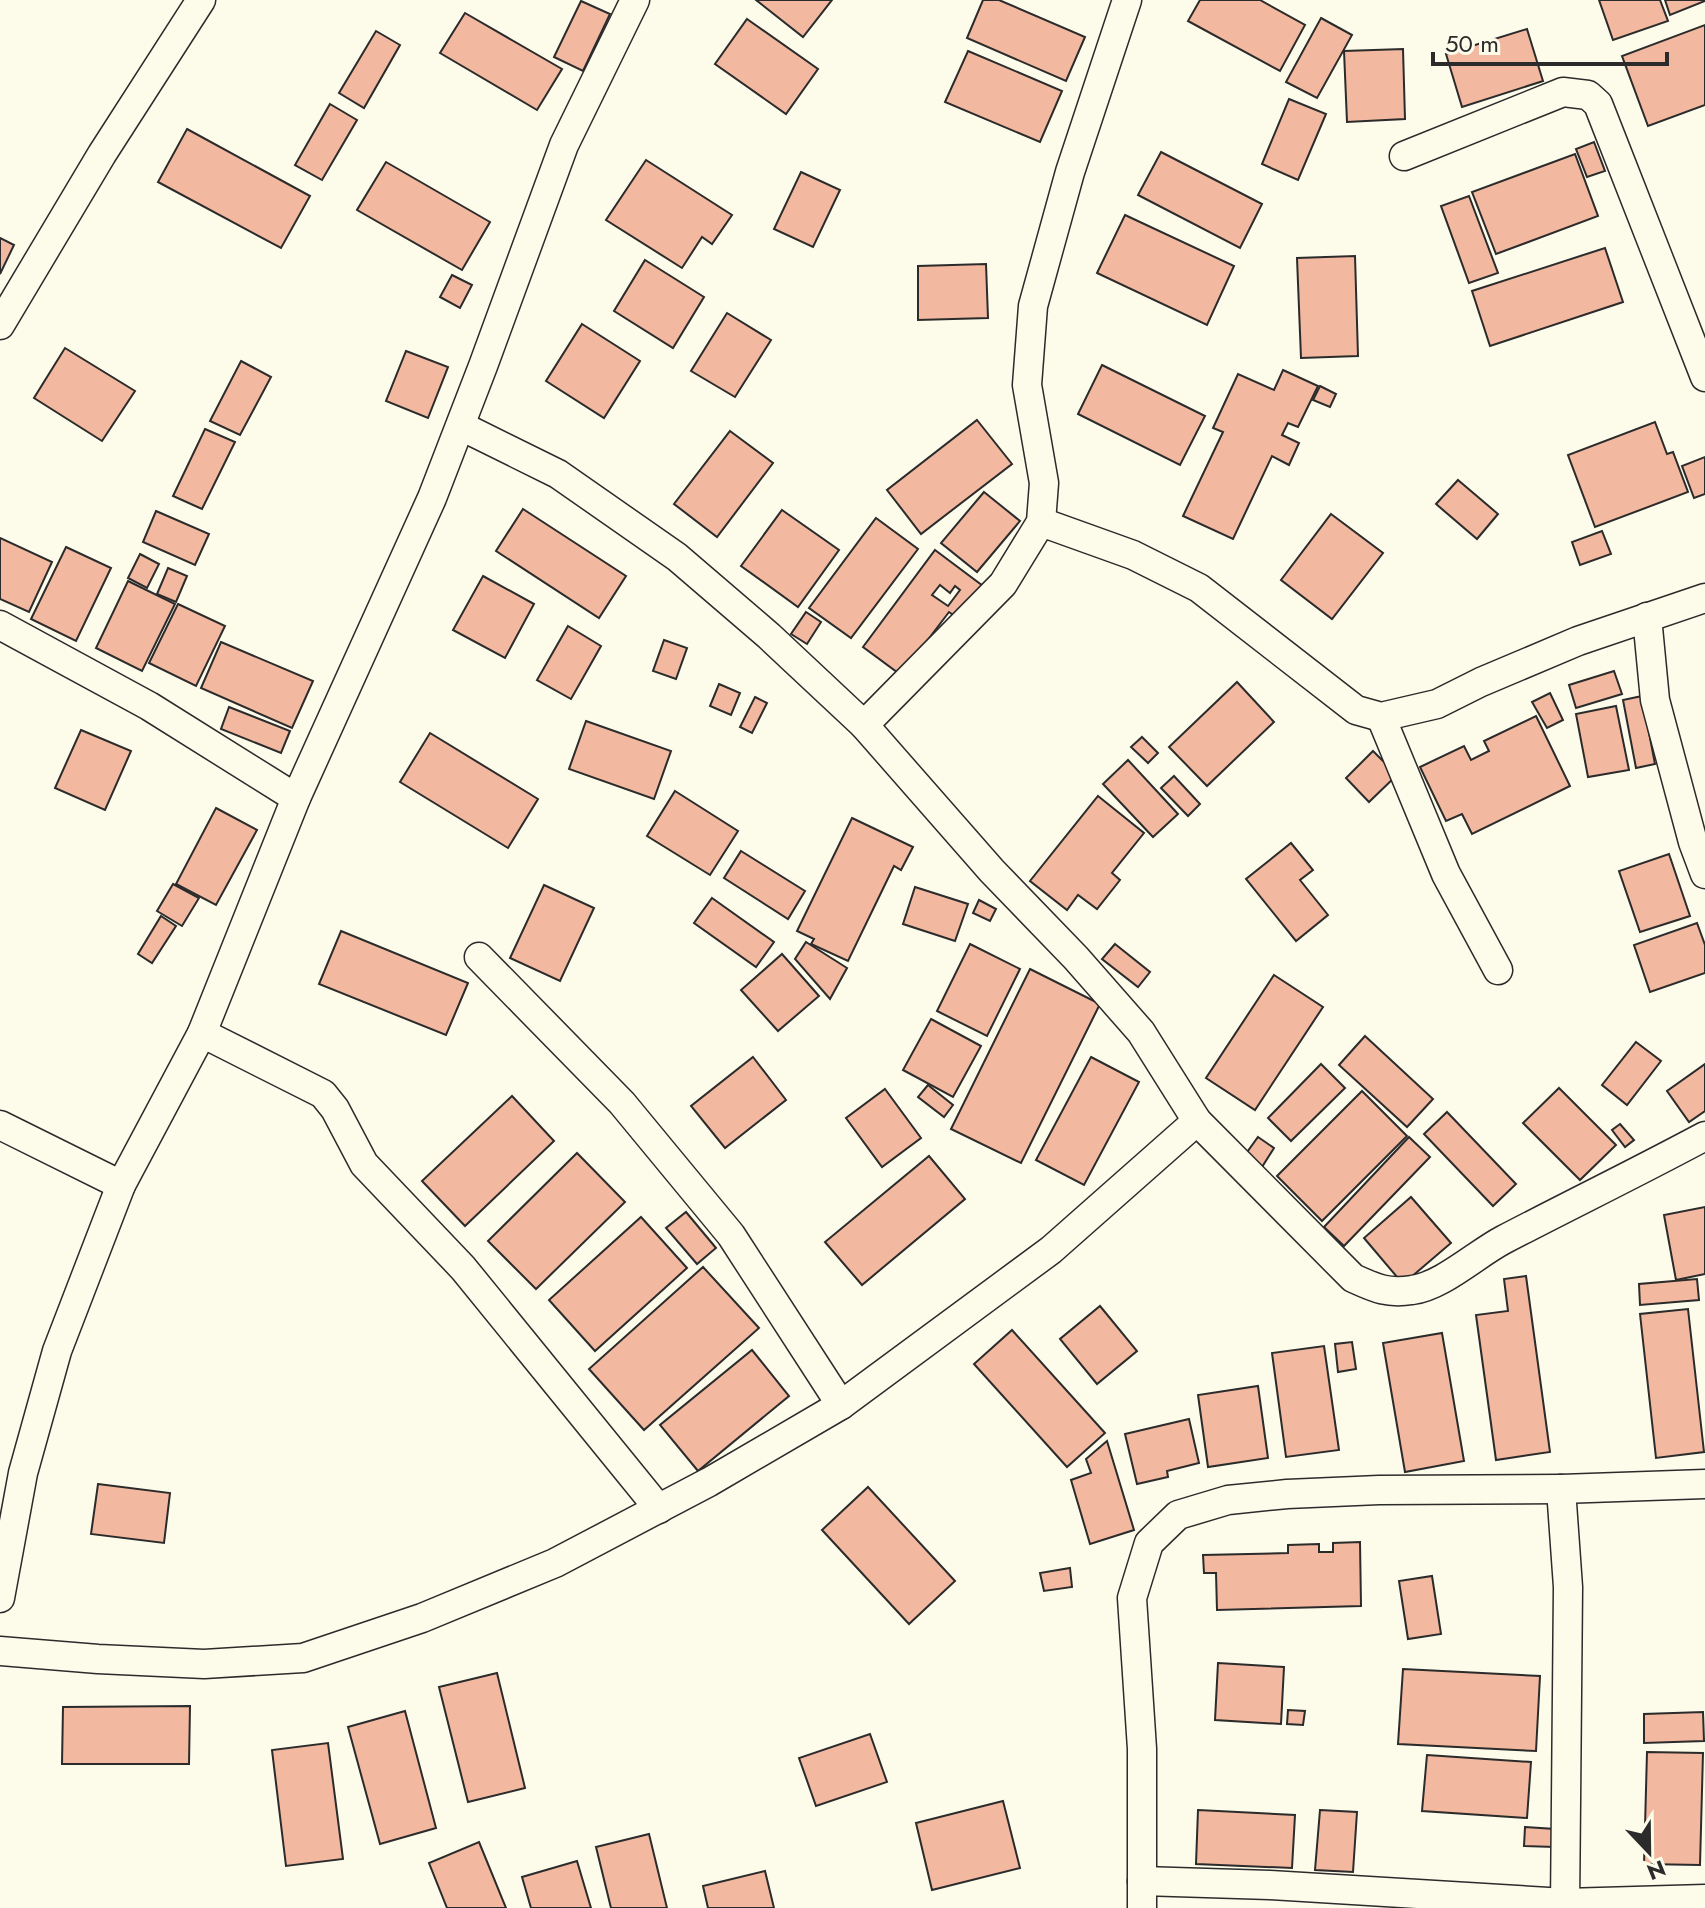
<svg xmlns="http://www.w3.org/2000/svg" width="1705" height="1908" font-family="Jost,sans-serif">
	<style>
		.building { fill: #f2b8a0; stroke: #2b2b2b; stroke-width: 2; fill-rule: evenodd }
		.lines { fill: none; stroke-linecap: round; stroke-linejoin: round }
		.street-casing { stroke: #2b2b2b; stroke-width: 31 }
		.street { stroke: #fdfbea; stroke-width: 28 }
	</style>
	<rect width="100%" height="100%" fill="#fdfbea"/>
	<!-- building -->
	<g class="building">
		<polygon points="756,0 832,0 803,37"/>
		<polygon points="983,0 999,0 1085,37 1066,81 967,38"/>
		<polygon points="1200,0 1260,0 1305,25 1280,71 1188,21"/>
		<polygon points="1599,0 1660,0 1668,21 1613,40"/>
		<polygon points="1665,0 1705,0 1705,1 1670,15"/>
		<polygon points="581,1 610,14 583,71 554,57"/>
		<polygon points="465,13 562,69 537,110 440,53"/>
		<polygon points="1321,18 1352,35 1317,98 1286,82"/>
		<polygon points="747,19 818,69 786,114 715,64"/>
		<polygon points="1705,25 1705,105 1648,126 1622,56"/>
		<polygon points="1527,29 1543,81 1462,107 1446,54"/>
		<polygon points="376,31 400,45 364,108 339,93"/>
		<polygon points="1403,49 1405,119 1347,122 1344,51"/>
		<polygon points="968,51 1062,91 1040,142 945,102"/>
		<polygon points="1289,99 1326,114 1298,180 1262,164"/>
		<polygon points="330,104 357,120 322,180 295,165"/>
		<polygon points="187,129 310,196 281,248 158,182"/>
		<polygon points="1594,142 1605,171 1587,177 1576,149"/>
		<polygon points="1161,152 1262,204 1240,248 1138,195"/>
		<polygon points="1575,154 1598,216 1496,254 1472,192"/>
		<polygon points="646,160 732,215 712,244 702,237 682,268 606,220"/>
		<polygon points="386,162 490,222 462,270 357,210"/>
		<polygon points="801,172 840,190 813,247 774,229"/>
		<polygon points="1469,196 1498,273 1469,283 1441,206"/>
		<polygon points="1125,215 1234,266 1207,325 1097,273"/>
		<polygon points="0,238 14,245 0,274"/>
		<polygon points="1605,248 1623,302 1490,346 1472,291"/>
		<polygon points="1355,256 1358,356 1301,358 1297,258"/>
		<polygon points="645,260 704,297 673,348 614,311"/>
		<polygon points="986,264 988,318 918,320 918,266"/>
		<polygon points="452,275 472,285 460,308 440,297"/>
		<polygon points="727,313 771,340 735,397 691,371"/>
		<polygon points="582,324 640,361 604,418 546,381"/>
		<polygon points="65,348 135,391 102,441 34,398"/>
		<polygon points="406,351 448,367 428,418 386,401"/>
		<polygon points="241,361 271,377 240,435 210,421"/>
		<polygon points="1102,365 1205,416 1180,465 1078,414"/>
		<polygon points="1283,370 1318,386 1298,427 1288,423 1282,435 1299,443 1289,465 1272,456 1233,539 1183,516 1223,432 1213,428 1238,374 1274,390"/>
		<polygon points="1320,386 1336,394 1330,407 1313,400"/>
		<polygon points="977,420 1012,464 921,534 887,490"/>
		<polygon points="1655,422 1667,454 1673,452 1688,492 1595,527 1568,455"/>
		<polygon points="205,429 235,442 202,509 173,496"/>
		<polygon points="730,431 773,463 717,537 674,504"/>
		<polygon points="1705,457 1705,494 1694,498 1682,466"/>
		<polygon points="1458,480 1498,514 1477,539 1436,504"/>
		<polygon points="984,492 1020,521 977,572 941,543"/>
		<polygon points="523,509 626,576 599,618 496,551"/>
		<polygon points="782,510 839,550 798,607 741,566"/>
		<polygon points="156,511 209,534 195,565 143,542"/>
		<polygon points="1331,514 1383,553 1332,619 1281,580"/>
		<polygon points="876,518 918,549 851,638 809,608"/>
		<polygon points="1602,531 1611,554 1580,565 1572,542"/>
		<polygon points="0,538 52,562 29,612 0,599"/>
		<polygon points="66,547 111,568 76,641 31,619"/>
		<path d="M 935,550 L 983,586 L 959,619 L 949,612 L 901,675 L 863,647 ZM 940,585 L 950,593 L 955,586 L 960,590 L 948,606 L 932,595 Z"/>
		<polygon points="140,554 159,564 147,588 128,578"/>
		<polygon points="168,568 187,576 176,602 157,594"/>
		<polygon points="483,576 534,604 505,658 453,630"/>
		<polygon points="128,581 175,604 142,671 96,648"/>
		<polygon points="178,604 225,626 196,686 149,663"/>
		<polygon points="806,612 821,622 807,644 791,634"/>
		<polygon points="568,626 601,646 571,699 537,680"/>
		<polygon points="664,640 687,648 676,679 653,671"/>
		<polygon points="221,642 313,681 292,728 201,688"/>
		<polygon points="1614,671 1622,694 1576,708 1569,685"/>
		<polygon points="1237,682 1274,722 1207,786 1169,747"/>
		<polygon points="719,684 740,693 731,715 710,706"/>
		<polygon points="1550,693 1563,720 1547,728 1532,702"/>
		<polygon points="1642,696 1655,764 1636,768 1623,700"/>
		<polygon points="755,697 767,703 752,733 740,727"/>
		<polygon points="1616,706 1629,770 1588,777 1576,714"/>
		<polygon points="229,707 290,731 281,753 221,729"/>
		<polygon points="1536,716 1570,786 1472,834 1462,814 1446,821 1420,767 1464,746 1471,760 1489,751 1484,741"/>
		<polygon points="586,721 671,751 654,799 569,769"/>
		<polygon points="81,730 131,751 105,810 55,788"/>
		<polygon points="430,733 538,799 508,848 400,782"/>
		<polygon points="1142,737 1158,753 1148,763 1131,747"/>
		<polygon points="1373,751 1397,775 1369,802 1346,778"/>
		<polygon points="1128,760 1178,814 1153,837 1103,784"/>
		<polygon points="1174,776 1200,804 1188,816 1161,788"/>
		<polygon points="675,791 738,831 710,875 647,836"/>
		<polygon points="1098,796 1144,833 1112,873 1120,880 1097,909 1078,895 1067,910 1030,881"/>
		<polygon points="216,808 257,830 216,905 176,884"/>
		<polygon points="852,818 913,847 901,870 894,866 848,961 811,944 814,939 797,931"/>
		<polygon points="1291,843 1313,870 1300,880 1328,915 1296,941 1246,879"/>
		<polygon points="741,851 805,891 788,919 724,878"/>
		<polygon points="1669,854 1690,916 1640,932 1619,871"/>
		<polygon points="173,884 199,898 182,926 157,911"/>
		<polygon points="544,885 594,908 560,981 510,958"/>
		<polygon points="915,887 968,904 955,941 903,924"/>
		<polygon points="712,898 774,942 756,967 694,923"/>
		<polygon points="979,900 996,909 990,921 973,913"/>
		<polygon points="161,916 176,926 152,963 138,954"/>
		<polygon points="1697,923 1705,945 1705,973 1650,992 1634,945"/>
		<polygon points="341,931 468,983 446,1035 319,984"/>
		<polygon points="806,942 847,968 830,999 795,959"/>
		<polygon points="970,944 1020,969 987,1036 937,1011"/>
		<polygon points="1115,944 1150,972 1138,987 1102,959"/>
		<polygon points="782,954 819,996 778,1031 741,990"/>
		<polygon points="1030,969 1100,1004 1021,1163 951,1129"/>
		<polygon points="1274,975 1323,1007 1255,1110 1206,1078"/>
		<polygon points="931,1019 981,1046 953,1097 903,1070"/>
		<polygon points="1365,1036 1433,1099 1407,1127 1339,1065"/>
		<polygon points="1636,1042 1661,1061 1627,1105 1602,1085"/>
		<polygon points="753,1057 786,1100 725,1148 691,1106"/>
		<polygon points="1091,1057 1139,1082 1084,1185 1036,1160"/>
		<polygon points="1321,1064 1345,1088 1291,1141 1268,1118"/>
		<polygon points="1705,1064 1705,1111 1689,1122 1667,1091"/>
		<polygon points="928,1085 953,1105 944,1117 918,1097"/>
		<polygon points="1559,1088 1616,1145 1580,1180 1523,1123"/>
		<polygon points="885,1089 921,1138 882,1167 846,1118"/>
		<polygon points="1362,1091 1407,1136 1322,1221 1277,1176"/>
		<polygon points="512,1096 554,1141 465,1226 422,1181"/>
		<polygon points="1447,1112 1516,1184 1493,1206 1424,1134"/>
		<polygon points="1620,1124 1634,1140 1625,1147 1612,1130"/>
		<polygon points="1258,1137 1274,1148 1262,1167 1245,1155"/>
		<polygon points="1409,1137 1430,1157 1344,1246 1324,1227"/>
		<polygon points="577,1153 625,1202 536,1289 488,1241"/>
		<polygon points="929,1156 965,1199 862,1285 825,1242"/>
		<polygon points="1411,1197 1451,1243 1403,1284 1364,1238"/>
		<polygon points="1705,1207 1705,1274 1676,1280 1664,1215"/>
		<polygon points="686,1212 716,1248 697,1264 666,1228"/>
		<polygon points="641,1217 687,1268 595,1351 549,1300"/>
		<polygon points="703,1267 759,1328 644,1430 589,1369"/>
		<polygon points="1526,1276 1550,1452 1496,1460 1476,1315 1508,1311 1504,1279"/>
		<polygon points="1697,1279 1699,1300 1640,1305 1639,1284"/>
		<polygon points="1100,1306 1137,1351 1097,1384 1060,1339"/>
		<polygon points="1688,1309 1704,1452 1656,1458 1640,1314"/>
		<polygon points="1012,1330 1105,1433 1067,1467 974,1364"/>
		<polygon points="1442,1333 1464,1461 1405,1472 1383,1343"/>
		<polygon points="1352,1342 1356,1369 1338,1372 1335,1344"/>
		<polygon points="1324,1346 1339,1450 1286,1457 1272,1353"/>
		<polygon points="752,1350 789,1396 698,1471 660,1425"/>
		<polygon points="1258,1386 1268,1458 1208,1467 1198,1395"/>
		<polygon points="1189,1419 1199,1463 1167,1471 1168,1477 1137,1484 1125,1434"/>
		<polygon points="1107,1441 1134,1530 1090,1544 1071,1480 1091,1473 1086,1459"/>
		<polygon points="98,1484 170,1493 164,1543 91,1534"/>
		<polygon points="868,1487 955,1581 909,1624 822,1530"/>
		<polygon points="1360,1542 1361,1606 1217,1610 1216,1573 1204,1573 1203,1555 1288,1553 1288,1545 1319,1544 1319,1552 1333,1552 1333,1543"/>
		<polygon points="1070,1568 1072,1587 1044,1591 1040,1573"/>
		<polygon points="1432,1576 1441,1634 1408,1639 1399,1581"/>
		<polygon points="1218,1663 1284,1667 1281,1724 1215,1720"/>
		<polygon points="1403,1669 1540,1676 1536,1751 1398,1744"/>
		<polygon points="497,1673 525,1788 468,1802 439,1687"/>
		<polygon points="190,1706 189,1764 62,1764 63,1707"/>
		<polygon points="1288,1710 1305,1711 1303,1725 1287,1724"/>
		<polygon points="405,1711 436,1828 380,1844 348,1727"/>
		<polygon points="1703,1712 1704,1741 1644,1743 1644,1714"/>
		<polygon points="870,1734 887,1782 816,1806 799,1758"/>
		<polygon points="328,1743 343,1859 286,1866 272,1750"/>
		<polygon points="1647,1752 1703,1753 1700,1865 1644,1864"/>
		<polygon points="1427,1755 1531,1762 1527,1818 1422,1811"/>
		<polygon points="1003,1801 1020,1868 932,1890 916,1823"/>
		<polygon points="1198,1810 1295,1815 1292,1868 1196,1864"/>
		<polygon points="1320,1810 1357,1812 1353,1872 1315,1870"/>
		<polygon points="1525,1827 1555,1829 1554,1847 1524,1846"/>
		<polygon points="649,1834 667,1908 611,1908 596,1847"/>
		<polygon points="479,1842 506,1908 447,1908 429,1863"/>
		<polygon points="577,1861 591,1908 531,1908 522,1877"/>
		<polygon points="765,1871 774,1908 708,1908 703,1886"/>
	</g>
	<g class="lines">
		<!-- street casing -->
		<g class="street-casing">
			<g id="street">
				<polyline points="1404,156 1563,92 1588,95 1598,104 1705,377"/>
				<polyline points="0,325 102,154 201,0"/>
				<path d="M 461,426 L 558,474 L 677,557 L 769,636 L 864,725 L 992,871 L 1076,958 L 1141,1032 L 1197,1121 L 1353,1278 C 1375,1288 1387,1294 1412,1290 C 1442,1286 1475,1255 1503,1240 C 1570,1205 1638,1172 1705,1136"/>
				<polyline points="1041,522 1133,555 1199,588 1356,710 1381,717 1437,704 1481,682 1578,641 1705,598"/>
				<polyline points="1647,617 1655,700 1693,842 1705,874"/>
				<polyline points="0,625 149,706 296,798"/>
				<polyline points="1381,717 1446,874 1498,970"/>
				<polyline points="864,725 1003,584 1041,522 1044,483 1027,385 1033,306 1070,172 1127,0"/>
				<polyline points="479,957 622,1103 731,1235 841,1405"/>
				<polyline points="202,1033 323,1094 335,1109 364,1164 463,1268 659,1509"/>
				<polyline points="0,1125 121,1185"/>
				<polyline points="0,1598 23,1473 57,1351 121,1185 202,1033 296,798 432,498 483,366 564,145 635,0"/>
				<polyline points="0,1651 98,1659 204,1664 303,1658 422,1618 555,1563 709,1482 841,1405 1051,1250 1197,1121"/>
				<polyline points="1142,1881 1270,1885 1565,1903 1705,1899"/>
				<polyline points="1142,1908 1142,1749 1132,1598 1149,1543 1178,1515 1228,1500 1287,1494 1379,1490 1561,1489"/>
				<polyline points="1565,1908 1568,1587 1561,1489 1705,1484"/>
			</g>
		</g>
		<!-- street -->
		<use href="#street" class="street"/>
	</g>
	<!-- north arrow -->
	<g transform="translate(1649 1852) rotate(158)" stroke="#fdfbea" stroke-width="6" paint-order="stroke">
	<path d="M0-6L14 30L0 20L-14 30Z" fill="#2b2b2b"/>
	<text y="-12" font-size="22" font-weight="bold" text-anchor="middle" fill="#2b2b2b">N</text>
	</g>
	<!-- scale -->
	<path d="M1433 52v12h234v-12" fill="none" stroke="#2b2b2b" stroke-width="4"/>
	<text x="1445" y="52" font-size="24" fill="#2b2b2b" stroke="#fdfbea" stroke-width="6" paint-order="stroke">50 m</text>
</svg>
